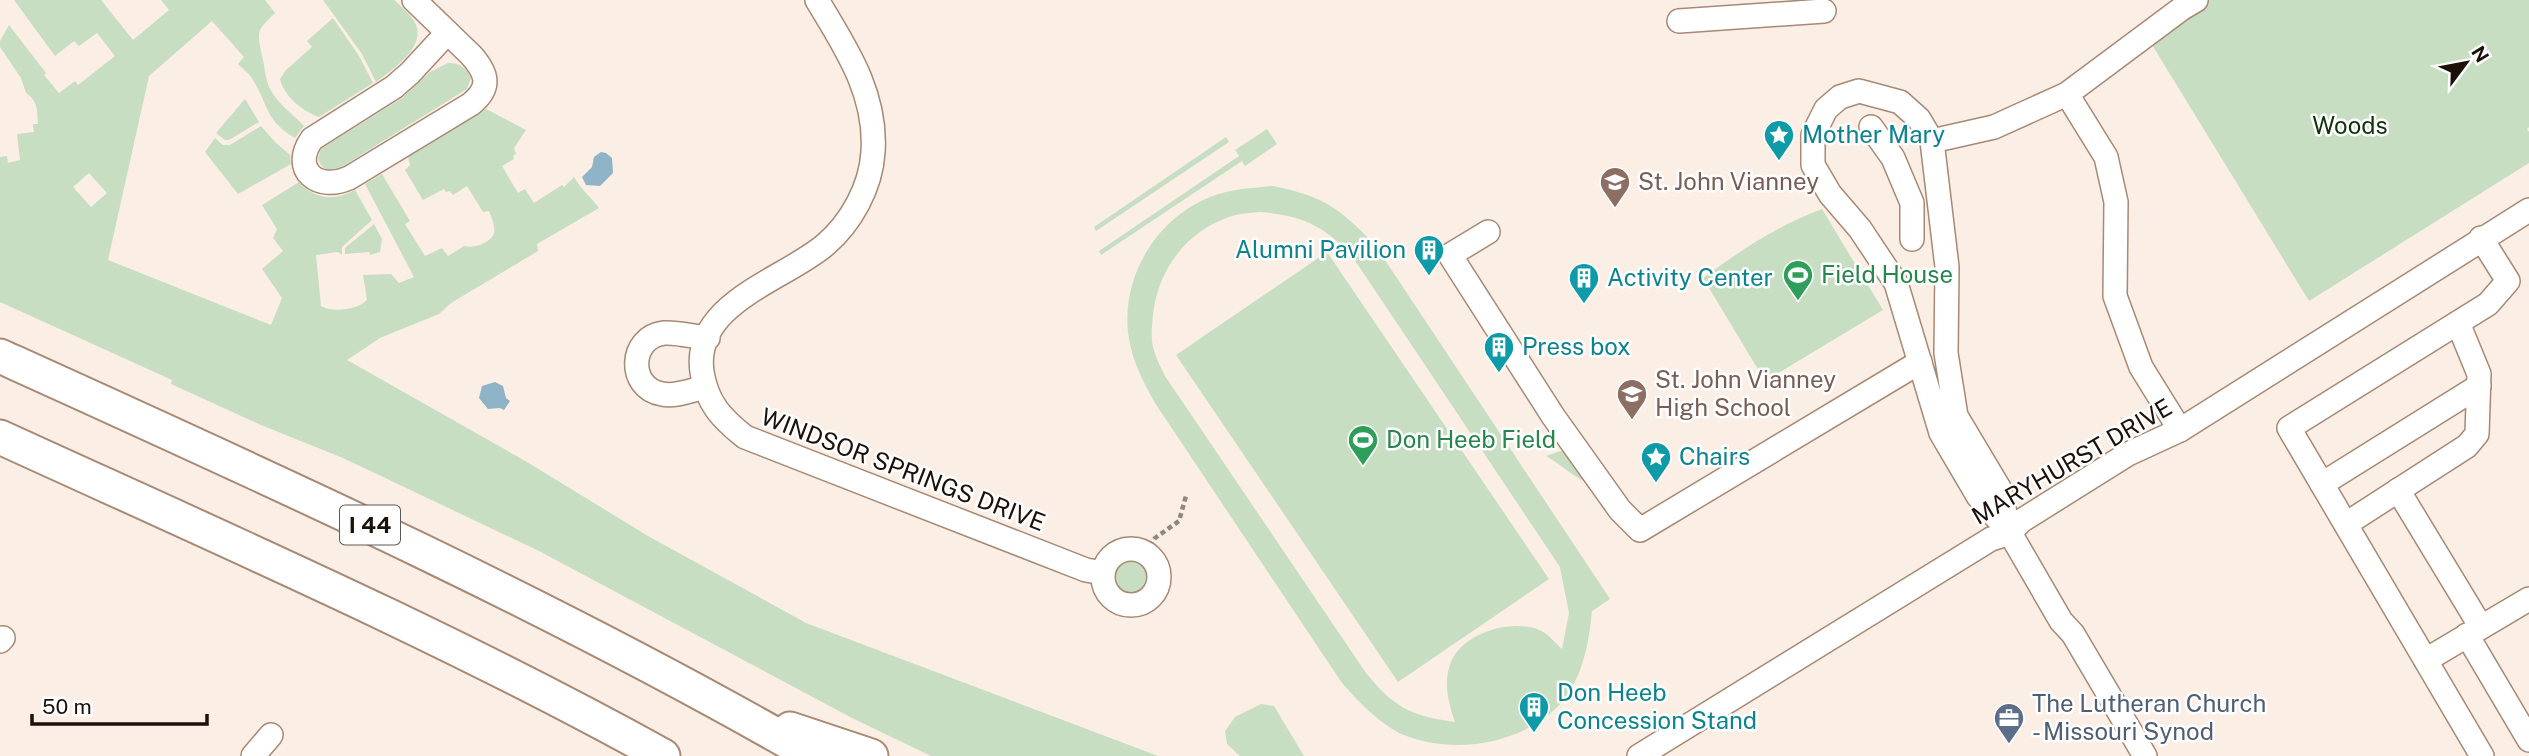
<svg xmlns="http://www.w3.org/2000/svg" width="2529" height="756" font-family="'Public Sans',sans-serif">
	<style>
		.green { fill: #c7dec3; fill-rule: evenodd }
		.water { fill: #8fb3c7 }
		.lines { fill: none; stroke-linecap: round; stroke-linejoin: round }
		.minor-casing { stroke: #a78974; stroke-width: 26 }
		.highway-casing { stroke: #a78974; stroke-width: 37 }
		.path { stroke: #92867d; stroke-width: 4.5; stroke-dasharray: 5 3.5; stroke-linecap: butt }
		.minor { stroke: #fff; stroke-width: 23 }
		.highway { stroke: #fff; stroke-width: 33 }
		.labels { text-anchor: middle; stroke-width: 5; stroke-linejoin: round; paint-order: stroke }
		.shield { fill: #fefefe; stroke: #605852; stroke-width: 2 }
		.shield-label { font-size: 23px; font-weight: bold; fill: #1c1109 }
		.park-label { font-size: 24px; fill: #0f330a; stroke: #fefefe }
		.culture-label { font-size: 24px; fill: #0d838f; stroke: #fefefe; text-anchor: start }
		.education-label { font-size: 24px; fill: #785e54; stroke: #fefefe; text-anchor: start }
		.leisure-label { font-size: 24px; fill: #27864d; stroke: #fefefe; text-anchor: start }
		.street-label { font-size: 24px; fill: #1c1109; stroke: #fefefe }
		.service-label { font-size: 24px; fill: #4e5e75; stroke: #fefefe; text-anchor: start }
	</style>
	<rect width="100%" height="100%" fill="#fbeee5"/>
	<!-- green -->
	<g class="green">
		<path d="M 14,0 L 101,0 L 133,40 L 169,10 L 161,0 L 265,0 L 275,13 C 256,31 257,31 262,56 C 265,67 265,79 270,89 C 278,104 293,114 304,126 L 295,138 C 265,120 269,106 253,80 C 250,74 243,69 238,64 L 244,57 L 212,21 L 149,76 L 108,260 L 271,325 L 282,298 L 262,269 L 283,251 L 273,238 L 277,229 L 262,205 L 299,182 C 314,200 336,201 355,190 L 372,220 L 342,247 L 342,255 L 338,252 L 316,255 L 321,306 C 330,312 357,311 367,300 L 363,275 L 391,274 L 399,283 L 414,277 L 365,184 L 382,174 L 410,221 L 405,224 L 425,256 L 442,248 L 448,256 L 464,246 C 473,249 491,243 494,233 C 496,228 491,216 489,211 L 483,212 L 467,186 L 453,195 L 450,191 L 446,192 L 444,189 L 423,200 L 405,170 L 410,165 L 408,157 L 486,109 L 526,130 L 514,148 L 516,154 L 513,156 L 514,159 L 502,166 L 518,193 L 525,189 L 534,203 L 562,185 L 564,187 L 574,177 C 581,190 591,197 599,208 L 537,244 L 538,251 L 451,303 L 439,314 L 380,338 L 347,360 L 527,462 L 648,536 L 806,623 L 1158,756 L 931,756 L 852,718 L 539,551 L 343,458 L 261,425 L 171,384 L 172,380 L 0,302 L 0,157 L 7,156 L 8,163 L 20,160 L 17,134 L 34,132 L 33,124 L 38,124 C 37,110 38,101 26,93 L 21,78 L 0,47 L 0,41 L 9,25 L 46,73 L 44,75 L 59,93 L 75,81 L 78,85 L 115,56 L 97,33 L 79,46 L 74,41 L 55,56 ZM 89,173 L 107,193 L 91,207 L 73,187 Z"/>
		<path d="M 323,0 L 394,0 C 401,6 409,13 414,21 C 429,46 393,69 376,82 L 362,54 Z"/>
		<polygon points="2204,0 2529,0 2529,127 2527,129 2529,132 2529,163 2309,301 2146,35"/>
		<path d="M 333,18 L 359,56 L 373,83 L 319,117 C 302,111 284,96 280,79 L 286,70 L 312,47 L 307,41 Z"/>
		<path d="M 448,63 C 459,63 466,67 471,78 L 467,89 L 338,169 C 328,172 321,169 318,158 L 321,149 L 402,98 L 430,72 Z"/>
		<polygon points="245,99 259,122 229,140 225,140 216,133"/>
		<polygon points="261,126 275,142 290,155 291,164 238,194 205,152 215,138 223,145 230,145"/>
		<polygon points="1267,129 1277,144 1245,166 1242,161 1101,255 1099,251 1239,156 1235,150"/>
		<polygon points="1226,137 1229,142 1096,231 1094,227"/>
		<path d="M 1273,186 C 1324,196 1343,210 1377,248 L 1610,599 L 1592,611 C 1589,642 1583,677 1562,702 C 1523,746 1451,756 1399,733 C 1376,720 1360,703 1342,683 L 1155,403 C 1144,383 1133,363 1129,339 C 1119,280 1155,219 1210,197 C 1230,189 1252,188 1273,186 ZM 1261,212 C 1303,216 1323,225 1352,256 L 1560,567 L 1569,613 L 1562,649 C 1554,642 1547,632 1537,629 C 1507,619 1457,635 1449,668 C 1444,687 1449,704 1455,722 C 1410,716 1394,707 1366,673 L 1165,376 C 1161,368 1157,360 1154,351 C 1150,338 1152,322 1154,308 C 1161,266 1188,231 1229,217 C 1239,213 1251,213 1261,212 Z"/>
		<path d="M 1822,209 L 1883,310 L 1765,381 L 1703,278 C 1741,250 1777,226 1822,209 Z"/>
		<polygon points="374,224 382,239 380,252 370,255 369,252 345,254 345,248"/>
		<polygon points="1327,252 1549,579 1398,682 1176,355"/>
		<path d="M 1564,450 L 1588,483 C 1572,476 1562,465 1546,456 Z"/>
		<circle cx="1131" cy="577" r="18"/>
		<polygon points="1261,704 1274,706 1304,756 1240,756 1227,744 1225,731 1235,717"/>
	</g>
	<!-- water -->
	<g class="water">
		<polygon points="601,152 606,153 612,158 613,173 600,186 586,185 582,177 592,167 594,157"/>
		<polygon points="495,382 503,386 506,398 510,401 504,410 500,408 488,409 479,398 482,386"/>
	</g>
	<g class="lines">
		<!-- minor casing -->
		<g class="minor-casing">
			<g id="minor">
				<path d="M 414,0 L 471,55 C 487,73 492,87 471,104 L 349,178 C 318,192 290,170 312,139 L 394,87 L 410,73 L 447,33"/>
				<path d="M 817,0 C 846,48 877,94 873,152 C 871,187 851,223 825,245 C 784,280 692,303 702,372 C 707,403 721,418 745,437 L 1086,570 L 1103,573"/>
				<polyline points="1679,21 1824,11"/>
				<polyline points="2067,94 2106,157 2116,202 2115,296 2141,367 2180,430"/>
				<polyline points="1871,127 1893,158 1912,203 1912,239"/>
				<polyline points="1932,141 1994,127 2067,94 2181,9 2196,0"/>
				<polyline points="1488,232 1450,255 1553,416 1620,510 1640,530 1920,362"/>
				<polyline points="2481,238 2508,281 2488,304 2289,428 2482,756"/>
				<path d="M 705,387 C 692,390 675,397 662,394 C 627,388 629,337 664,333 C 678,332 694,337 708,338"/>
				<polyline points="2322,484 2479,386"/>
				<polyline points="2398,490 2481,627"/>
				<polyline points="2346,524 2467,446 2477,434 2479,374 2458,323"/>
				<polyline points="2010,533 1999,488 1956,416 1946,353 1947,267 1932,141 1919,119 1900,102 1859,91 1840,97 1826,109 1813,135 1813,165 1830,194 1860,229 1896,283 1941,433 1978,496 2010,533 2061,621 2073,634 2145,756"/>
				<circle cx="1131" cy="577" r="28"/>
				<polyline points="2467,635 2529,740"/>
				<polyline points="0,641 3,638"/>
				<polyline points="2426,660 2529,599"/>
				<polyline points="253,756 271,735"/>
				<polyline points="1639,756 1991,539 2010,533 2021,521 2128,454 2180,430 2529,210"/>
			</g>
		</g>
		<!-- highway casing -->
		<g class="highway-casing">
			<g id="highway">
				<path d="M 0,356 C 276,481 551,605 813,756"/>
				<path d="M 0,437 C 223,539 448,637 663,756"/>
				<polyline points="790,729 871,756"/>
			</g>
		</g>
		<!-- path -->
		<polyline class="path" points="1146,554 1155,538 1179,521 1186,496"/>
		<!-- minor -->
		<use href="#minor" class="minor"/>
		<!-- highway -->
		<use href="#highway" class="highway"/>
	</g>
	<!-- icons -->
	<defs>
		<g id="sight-pin" transform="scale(1.575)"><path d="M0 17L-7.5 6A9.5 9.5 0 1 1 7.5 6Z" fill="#0f9aa8" stroke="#fefefe"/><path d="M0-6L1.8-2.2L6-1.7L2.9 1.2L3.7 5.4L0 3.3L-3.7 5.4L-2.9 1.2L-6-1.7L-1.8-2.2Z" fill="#fff"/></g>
		<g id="school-pin" transform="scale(1.575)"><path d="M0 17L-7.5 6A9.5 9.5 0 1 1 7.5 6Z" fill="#8d6e63" stroke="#fefefe"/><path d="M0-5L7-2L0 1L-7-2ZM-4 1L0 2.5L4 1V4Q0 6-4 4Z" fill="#fff"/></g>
		<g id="building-pin" transform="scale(1.575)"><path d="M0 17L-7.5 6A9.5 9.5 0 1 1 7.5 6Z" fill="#0f9aa8" stroke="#fefefe"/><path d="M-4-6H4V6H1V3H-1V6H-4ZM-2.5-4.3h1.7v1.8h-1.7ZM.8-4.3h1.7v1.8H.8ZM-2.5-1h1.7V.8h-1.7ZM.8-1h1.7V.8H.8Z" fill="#fff"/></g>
		<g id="stadium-pin" transform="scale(1.575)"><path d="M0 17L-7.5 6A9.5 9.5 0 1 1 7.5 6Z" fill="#2e9e5b" stroke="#fefefe"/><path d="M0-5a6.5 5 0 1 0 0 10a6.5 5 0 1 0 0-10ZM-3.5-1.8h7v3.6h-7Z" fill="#fff"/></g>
		<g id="office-pin" transform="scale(1.575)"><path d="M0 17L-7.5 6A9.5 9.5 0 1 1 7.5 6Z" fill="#5c6f8a" stroke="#fefefe"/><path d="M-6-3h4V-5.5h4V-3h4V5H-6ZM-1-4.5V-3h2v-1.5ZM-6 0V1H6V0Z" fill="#fff"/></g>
	</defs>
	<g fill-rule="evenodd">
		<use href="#sight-pin" x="1779" y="135"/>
		<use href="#school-pin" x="1615" y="182"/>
		<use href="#building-pin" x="1429" y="250"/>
		<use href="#stadium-pin" x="1798" y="275"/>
		<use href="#building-pin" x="1584" y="278"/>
		<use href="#building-pin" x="1499" y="347"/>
		<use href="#school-pin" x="1632" y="394"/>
		<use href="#stadium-pin" x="1363" y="440"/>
		<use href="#sight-pin" x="1656" y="457"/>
		<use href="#building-pin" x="1534" y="707"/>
		<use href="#office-pin" x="2009" y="718"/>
	</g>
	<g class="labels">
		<!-- shield labels -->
		<rect class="shield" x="340" y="505.5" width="60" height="39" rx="5"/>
		<g class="shield-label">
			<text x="370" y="533">I 44</text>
		</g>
		<!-- park labels -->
		<g class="park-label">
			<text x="2350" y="134">Woods</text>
		</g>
		<!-- culture labels -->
		<g class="culture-label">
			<text x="1802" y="143">Mother Mary</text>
			<text x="1406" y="258" text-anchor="end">Alumni Pavilion</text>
			<text x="1607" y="286">Activity Center</text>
			<text x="1522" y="355">Press box</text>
			<text x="1679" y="465">Chairs</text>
			<text x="1557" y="701">Don Heeb<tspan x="1557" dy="28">Concession Stand</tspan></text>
		</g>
		<!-- education labels -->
		<g class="education-label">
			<text x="1638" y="190">St. John Vianney</text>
			<text x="1655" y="388">St. John Vianney<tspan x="1655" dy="28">High School</tspan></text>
		</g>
		<!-- leisure labels -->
		<g class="leisure-label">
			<text x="1821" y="283">Field House</text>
			<text x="1386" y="448">Don Heeb Field</text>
		</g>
		<!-- street labels -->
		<g class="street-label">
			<text transform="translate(2072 462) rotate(-30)" y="8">MARYHURST DRIVE</text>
			<text transform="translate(903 470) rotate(21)" y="8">WINDSOR SPRINGS DRIVE</text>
		</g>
		<!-- service labels -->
		<g class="service-label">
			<text x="2032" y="712">The Lutheran Church<tspan x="2032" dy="28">- Missouri Synod</tspan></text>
		</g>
	</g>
	<!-- north arrow -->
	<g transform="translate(2466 63) rotate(58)" stroke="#fefefe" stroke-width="5" paint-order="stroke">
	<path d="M0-5L12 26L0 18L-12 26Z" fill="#1c1109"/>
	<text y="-10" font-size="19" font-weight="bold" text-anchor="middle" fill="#1c1109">N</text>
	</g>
	<!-- scale -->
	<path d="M32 714v10h175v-10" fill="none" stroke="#1c1109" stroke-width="3.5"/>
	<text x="42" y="714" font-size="21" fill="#1c1109" stroke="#fefefe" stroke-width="5" paint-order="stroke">50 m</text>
</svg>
